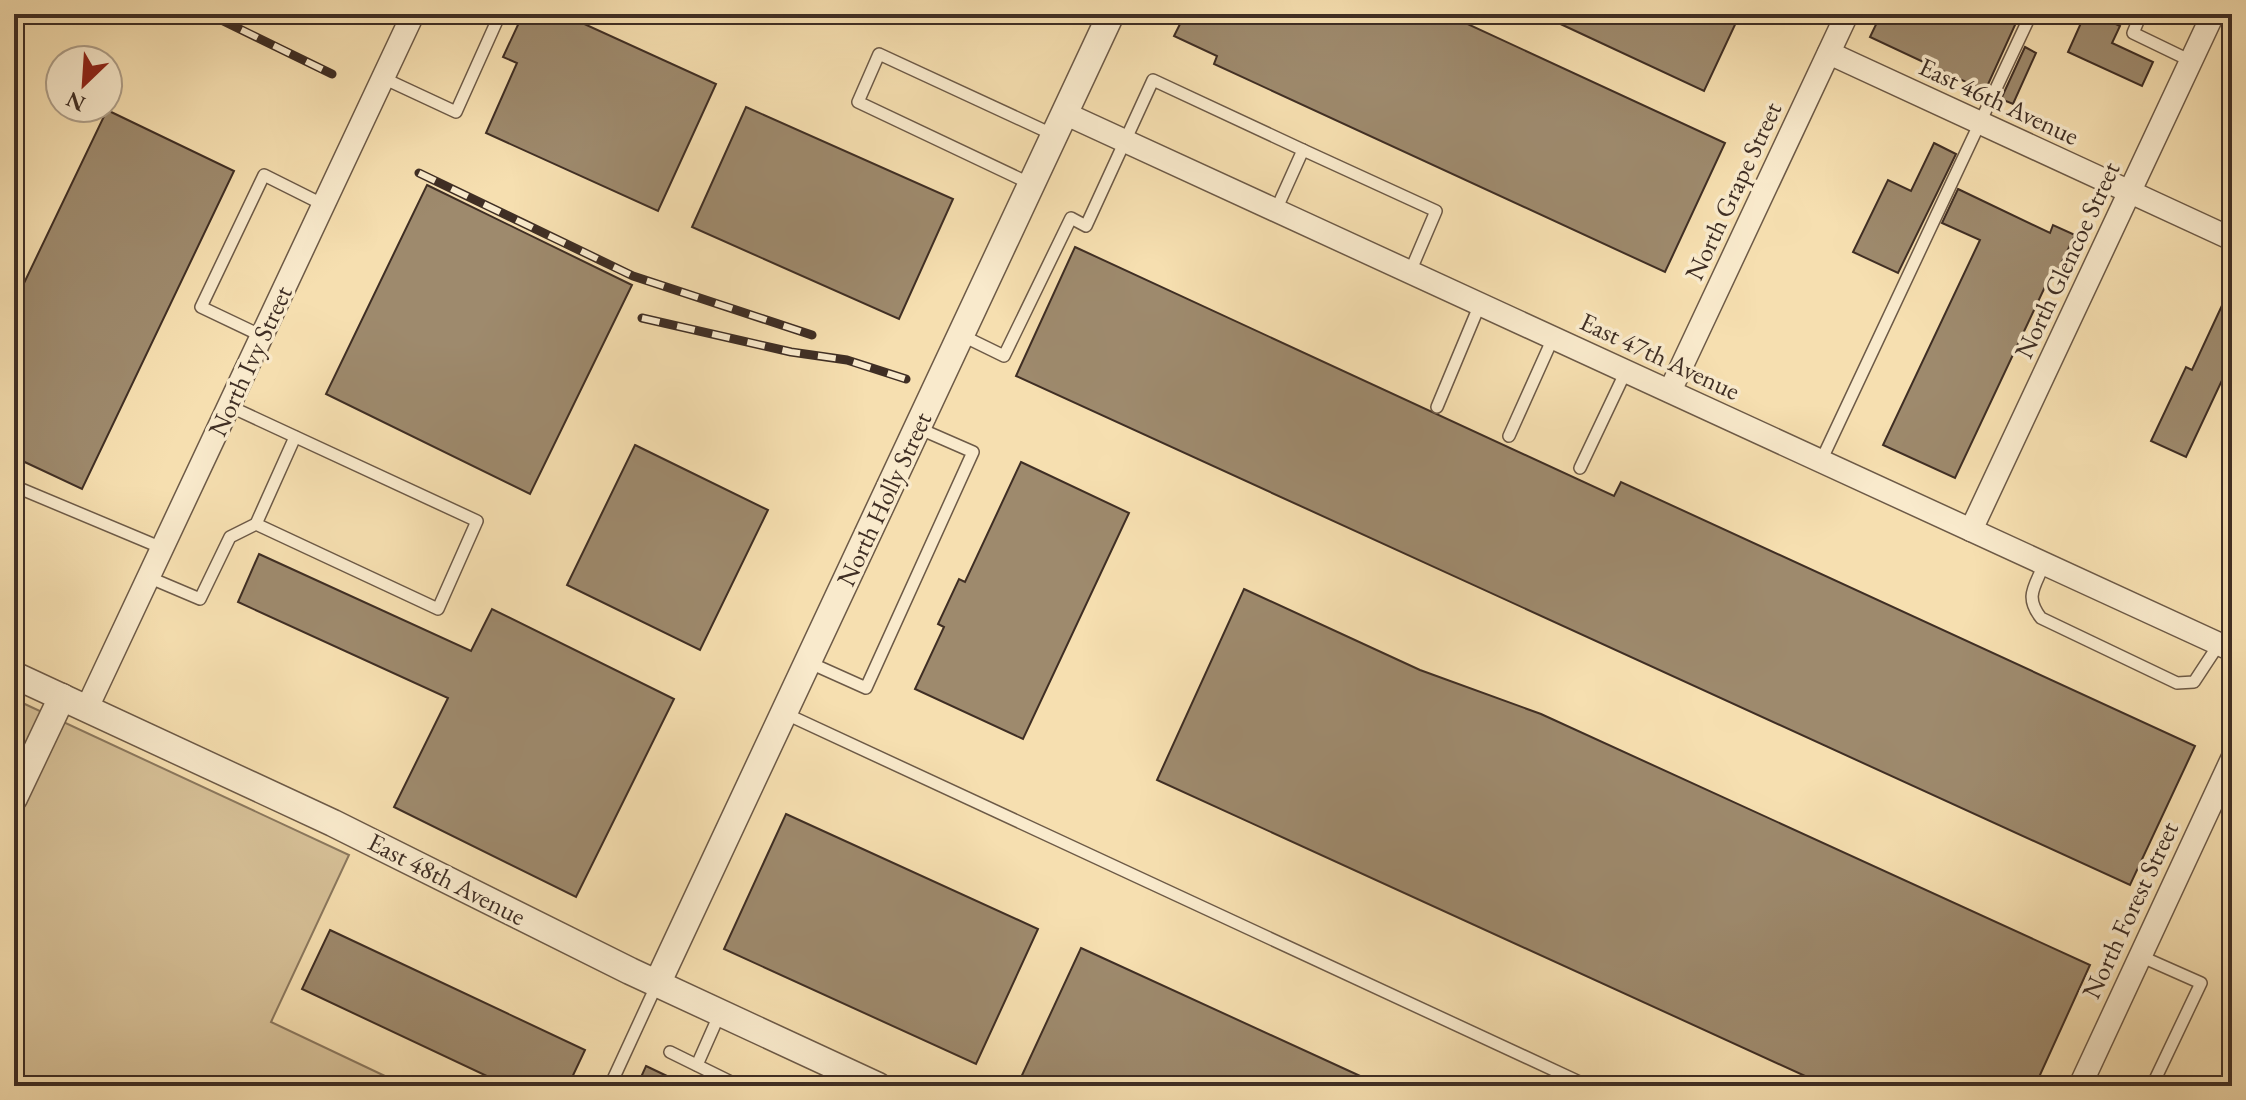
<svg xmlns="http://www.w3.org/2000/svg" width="2246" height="1100" font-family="'EB Garamond',serif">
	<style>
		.green { fill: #d7c198; stroke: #8b785e; stroke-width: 2 }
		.building { fill: #9e8a6d; stroke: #3f2e24; stroke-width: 2 }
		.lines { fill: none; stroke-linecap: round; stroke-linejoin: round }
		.service-casing { stroke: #6d5a47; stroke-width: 14 }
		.minor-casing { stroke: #6d5a47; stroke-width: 25 }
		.tertiary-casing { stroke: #6d5a47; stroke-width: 29 }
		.service { stroke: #f9eacc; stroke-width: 11 }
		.minor { stroke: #f9eacc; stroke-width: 22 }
		.tertiary { stroke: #f9eacc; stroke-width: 26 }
		.rail-casing { stroke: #3f2e24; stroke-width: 9 }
		.rail { stroke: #f9eacc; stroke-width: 6; stroke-dasharray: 18; stroke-linecap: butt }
		.labels { text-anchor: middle; stroke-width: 7; stroke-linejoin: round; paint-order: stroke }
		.street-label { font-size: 26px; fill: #3f2e24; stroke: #f9eacc }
	</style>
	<rect width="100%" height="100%" fill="#f6dfb0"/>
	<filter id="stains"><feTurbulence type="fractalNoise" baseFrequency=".0025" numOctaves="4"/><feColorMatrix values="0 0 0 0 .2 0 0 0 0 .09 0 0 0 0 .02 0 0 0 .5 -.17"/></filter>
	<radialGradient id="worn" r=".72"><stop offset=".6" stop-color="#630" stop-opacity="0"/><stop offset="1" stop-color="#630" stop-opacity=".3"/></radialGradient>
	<!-- green -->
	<polygon class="green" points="14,699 349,855 271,1022 406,1086 14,1086"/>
	<!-- building -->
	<g class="building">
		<polygon points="523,14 586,14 582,23 716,84 658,211 486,133 517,63 503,57"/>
		<polygon points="1185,14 1446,14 1725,143 1665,272 1214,64 1217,56 1174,36"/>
		<polygon points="1539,14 1740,14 1704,91"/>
		<polygon points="1881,14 2020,14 1985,91 1870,37"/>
		<polygon points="2085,14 2095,14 2120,26 2112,43 2153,62 2142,86 2068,52"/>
		<polygon points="2025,47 2036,53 2013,104 2001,99"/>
		<polygon points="746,107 953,199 899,319 692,227"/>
		<polygon points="107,110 234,171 82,489 14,457 14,304"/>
		<polygon points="1934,143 1956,154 1898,273 1853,252 1888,180 1911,191"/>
		<polygon points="427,185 632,285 530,494 326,394"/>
		<polygon points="1958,189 2050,233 2053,225 2075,235 2055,276 2051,274 1955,478 1883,445 1980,240 1942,223"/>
		<polygon points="1075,247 1614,496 1621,482 2195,746 2130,885 1016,376"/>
		<polygon points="2232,284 2232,359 2186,457 2151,441 2186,367 2192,370"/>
		<polygon points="635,445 768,510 700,650 567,585"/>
		<polygon points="1021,462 1129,513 1023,739 915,689 944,627 938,624 959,579 965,582"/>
		<polygon points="259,554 471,651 492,609 674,699 576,897 394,807 448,698 238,602"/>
		<polygon points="1244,589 1420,670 1541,714 2090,965 2035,1086 1827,1086 1157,780"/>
		<polygon points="786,814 1038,929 976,1064 724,949"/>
		<polygon points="330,930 585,1050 568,1086 508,1086 302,989"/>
		<polygon points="1081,948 1382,1086 1017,1086"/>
		<polygon points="646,1066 688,1086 637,1086"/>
	</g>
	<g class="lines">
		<!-- service casing -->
		<g class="service-casing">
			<g id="service">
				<polyline points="387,14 408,24"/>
				<polyline points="2141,14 2133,33 2191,61"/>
				<polyline points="383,78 456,112 500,14"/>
				<polyline points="1031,184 858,102 879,54 1054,135"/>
				<polyline points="1276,210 1303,150 1436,211 1410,272"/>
				<polyline points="961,335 1004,356 1071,218 1086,226 1153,80 1303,150"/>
				<polyline points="262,336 201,307 264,175 324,205"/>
				<polyline points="1437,407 1480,304"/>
				<polyline points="1509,436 1553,338"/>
				<polyline points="1821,461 2031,14"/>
				<polyline points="1580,468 1626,371"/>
				<polyline points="14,486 162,548"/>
				<polyline points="256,524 295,437"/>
				<path d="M 2044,564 C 2035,587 2024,596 2041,618 L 2177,683 L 2194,682 L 2219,644"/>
				<polyline points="148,577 200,599 230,537 256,524 438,609 477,521 229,406"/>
				<polyline points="808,662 866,688 973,452 918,428"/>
				<polyline points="784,713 1588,1086"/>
				<polyline points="2140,956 2201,983 2152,1086"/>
				<polyline points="670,1052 739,1086"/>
				<polyline points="697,1065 720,1013"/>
				<polyline points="610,1086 657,984"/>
				<polyline points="829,1086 837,1068"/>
			</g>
		</g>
		<!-- minor casing -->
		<g class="minor-casing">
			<g id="minor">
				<polyline points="1829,53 2232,239"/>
				<polyline points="1064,113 2232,650"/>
				<polyline points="1670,391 1847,14"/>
				<polyline points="1971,530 2213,14"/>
				<polyline points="87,708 413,14"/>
				<polyline points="2080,1086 2232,759"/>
			</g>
		</g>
		<!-- tertiary casing -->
		<g class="tertiary-casing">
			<g id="tertiary">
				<polyline points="14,675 333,823 630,971 878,1086"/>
				<polyline points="14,798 62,697"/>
				<polyline points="657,984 1111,14"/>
			</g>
		</g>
		<!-- service -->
		<use href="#service" class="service"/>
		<!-- minor -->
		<use href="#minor" class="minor"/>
		<!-- tertiary -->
		<use href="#tertiary" class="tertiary"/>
		<!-- rail casing -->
		<g class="rail-casing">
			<g id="rail">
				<polyline points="209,14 332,74"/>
				<polyline points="419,173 633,276 812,335"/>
				<polyline points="642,318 791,352 847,360 906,379"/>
			</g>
		</g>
		<!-- rail -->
		<use href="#rail" class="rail"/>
	</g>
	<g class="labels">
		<!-- street labels -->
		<g class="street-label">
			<text transform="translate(1999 101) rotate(25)" y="9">East 46th Avenue</text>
			<text transform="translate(1733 191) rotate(-65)" y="9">North Grape Street</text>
			<text transform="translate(2067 260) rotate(-65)" y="9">North Glencoe Street</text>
			<text transform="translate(1660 356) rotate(25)" y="9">East 47th Avenue</text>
			<text transform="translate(250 361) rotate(-65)" y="9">North Ivy Street</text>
			<text transform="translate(884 499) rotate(-65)" y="9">North Holly Street</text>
			<text transform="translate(447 879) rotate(27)" y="9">East 48th Avenue</text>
			<text transform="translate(2130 910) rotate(-65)" y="9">North Forest Street</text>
		</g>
	</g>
	<!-- margin -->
	<rect width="2246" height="1100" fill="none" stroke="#f6dfb0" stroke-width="48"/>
	<rect x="16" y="16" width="2214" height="1068" fill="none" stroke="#3f2e24" stroke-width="4"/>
	<rect x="24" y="24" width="2198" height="1052" fill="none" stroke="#3f2e24" stroke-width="2"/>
	<!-- north arrow -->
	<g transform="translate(84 84) rotate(205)"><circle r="38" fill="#f9eacc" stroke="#af9f89" stroke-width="2"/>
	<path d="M0-6L14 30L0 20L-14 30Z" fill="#8f2418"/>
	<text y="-12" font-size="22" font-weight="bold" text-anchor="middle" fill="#3f2e24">N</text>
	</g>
	<rect width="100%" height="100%" filter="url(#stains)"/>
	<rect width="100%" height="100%" fill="url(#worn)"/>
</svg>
